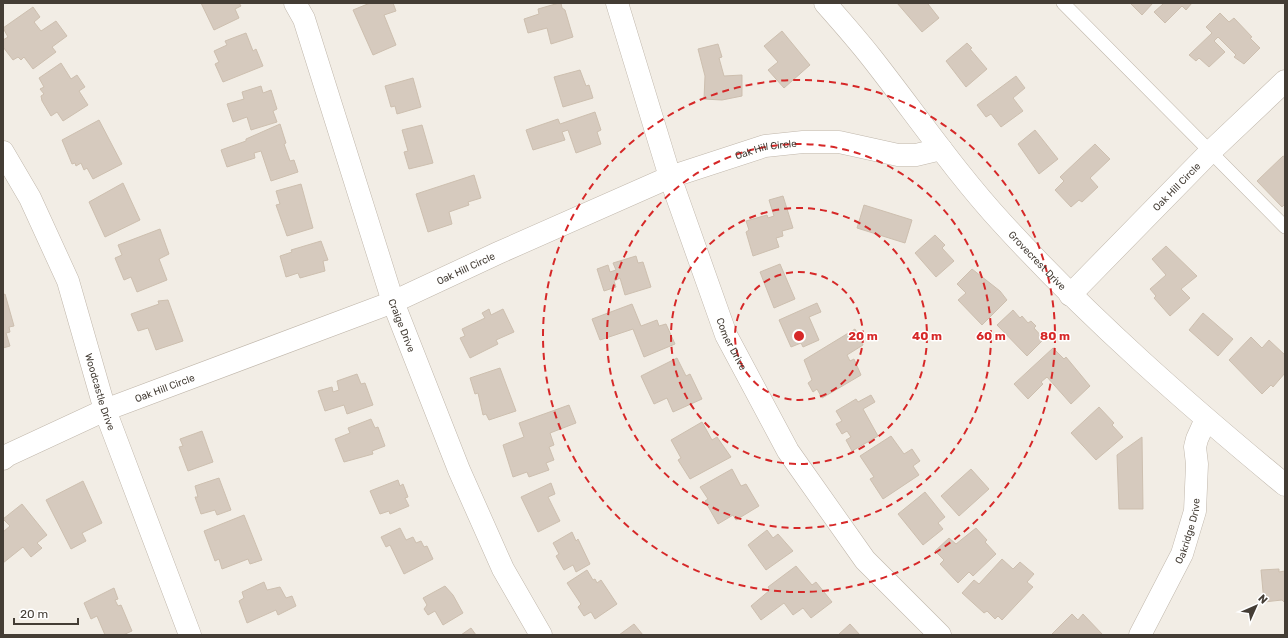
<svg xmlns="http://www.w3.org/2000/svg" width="1288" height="638" font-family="Rubik,sans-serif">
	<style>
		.building { fill: #d6cabe; stroke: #cdbfaf }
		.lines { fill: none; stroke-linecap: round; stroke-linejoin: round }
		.lane-casing { stroke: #c0b7ab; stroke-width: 14 }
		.street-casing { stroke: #c0b7ab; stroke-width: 23 }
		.lane { stroke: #fff; stroke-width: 13 }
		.street { stroke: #fff; stroke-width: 22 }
		.ring { fill: none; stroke: #d62828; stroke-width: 2; stroke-dasharray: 7 5 }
		.labels { text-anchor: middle; stroke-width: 3; stroke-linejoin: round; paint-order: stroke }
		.street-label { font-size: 10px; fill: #443d35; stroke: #fff }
		.centre { fill: #d62828; stroke: #fff; stroke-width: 2 }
		.ring-label { font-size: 12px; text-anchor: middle; font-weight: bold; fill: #d62828; stroke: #fff; stroke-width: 3; stroke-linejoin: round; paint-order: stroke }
	</style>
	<rect width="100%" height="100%" fill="#f2ede5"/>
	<!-- building -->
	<g class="building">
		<polygon points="201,3 239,3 241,6 235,9 239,18 214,30"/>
		<polygon points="370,3 393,3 396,11 384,15 396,45 373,55 353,10"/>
		<polygon points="559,3 561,3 562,8 565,10 573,37 551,44 547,28 528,33 524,19 539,14 538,9"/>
		<polygon points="897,3 929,3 928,4 939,18 922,32"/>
		<polygon points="1132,3 1153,3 1142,15 1131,4"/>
		<polygon points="1162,3 1192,3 1186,10 1182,6 1165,23 1154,12 1163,4"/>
		<polygon points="33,7 40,17 34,22 41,31 56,21 67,36 52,47 56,52 33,69 24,57 21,60 18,57 13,60 3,47 3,40 8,37 3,28"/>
		<polygon points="1220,13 1229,22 1234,18 1252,37 1250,38 1260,48 1244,64 1234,57 1236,55 1218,37 1214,41 1225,52 1209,67 1199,58 1196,61 1189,55 1212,33 1206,27"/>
		<polygon points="782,31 810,65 784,88 768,70 778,62 764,46"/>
		<polygon points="246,33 253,51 256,49 263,66 223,82 215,64 219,62 214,51 227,45 225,41"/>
		<polygon points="967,43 972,48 970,49 987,69 966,87 946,61"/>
		<polygon points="718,44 722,57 719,58 724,76 742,75 742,96 722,100 704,99 705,76 698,49"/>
		<polygon points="61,63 71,79 77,75 85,87 79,91 88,105 63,121 57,112 51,116 42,101 41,96 44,94 40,89 44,87 39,78"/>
		<polygon points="580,70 586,86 589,85 593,98 563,107 554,77"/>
		<polygon points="1016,76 1025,88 1013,98 1023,111 1001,127 991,114 986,117 977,105"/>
		<polygon points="413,78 421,107 397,114 395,106 391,107 385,86"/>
		<polygon points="261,86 263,93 271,90 277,109 273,111 277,122 251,130 247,117 233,122 227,104 244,99 242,92"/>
		<polygon points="595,112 601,130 597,132 601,144 576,153 568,130 562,132 565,140 533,150 526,130 558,119 560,124"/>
		<polygon points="99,120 122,164 93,179 87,168 84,170 81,163 76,166 75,163 72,164 62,140"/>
		<polygon points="280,124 286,143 284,144 290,161 294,160 298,172 271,181 261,151 254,153 255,158 227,167 221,150 246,141 246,139"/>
		<polygon points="422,125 433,163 409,169 404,152 408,151 402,130"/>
		<polygon points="1035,130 1058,159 1039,174 1018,144"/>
		<polygon points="1095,144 1110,159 1090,178 1098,187 1082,202 1079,200 1071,207 1055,190 1064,181 1060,177"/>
		<polygon points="1283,156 1285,157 1285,204 1282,207 1257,181"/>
		<polygon points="474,175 481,198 468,202 469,205 449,212 452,224 428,232 416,194"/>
		<polygon points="123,183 140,220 105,237 89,202"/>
		<polygon points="301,184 313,228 287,236 276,205 280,204 276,191"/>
		<polygon points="783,196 793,228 782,231 783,236 776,238 779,247 753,256 746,232 749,230 746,221 767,215 768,218 774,216 769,200"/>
		<polygon points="864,205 912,220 905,243 857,228"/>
		<polygon points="160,229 169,254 159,259 167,280 137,292 131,277 124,280 115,258 122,255 118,245"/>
		<polygon points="935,235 945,245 942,248 954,261 936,277 915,253"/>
		<polygon points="321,241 328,260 323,261 325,271 300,278 298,273 286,277 280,256 292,252 291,250"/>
		<polygon points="1166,246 1197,276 1181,289 1190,298 1170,316 1154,298 1156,296 1150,289 1166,275 1152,259"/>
		<polygon points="636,256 638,263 643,262 651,287 625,295 620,278 614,281 616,287 604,291 597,269 608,265 610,272 616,270 613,263"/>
		<polygon points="780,264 795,299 774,308 760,272"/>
		<polygon points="972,269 1000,291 1007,300 982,325 958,300 966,293 957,284"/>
		<polygon points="5,294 14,326 9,327 10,332 6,333 10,346 3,348 3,295"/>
		<polygon points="168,300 183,341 156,350 148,328 138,331 131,314 159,304 158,301"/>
		<polygon points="817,303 821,312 809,317 819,340 803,347 801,343 791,347 779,320"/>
		<polygon points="632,304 641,326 657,320 659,326 666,324 675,344 644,357 633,329 600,340 592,319"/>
		<polygon points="489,309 491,315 503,309 514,332 496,340 498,344 470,358 460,338 465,336 462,329 485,318 482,313"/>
		<polygon points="1013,310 1020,318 1022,316 1028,323 1031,321 1036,326 1034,328 1044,339 1027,356 997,325"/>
		<polygon points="1203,313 1233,339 1218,356 1189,330"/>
		<polygon points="855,329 863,345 847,355 850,361 854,359 861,375 822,398 817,389 813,392 808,383 812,380 804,360"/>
		<polygon points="1251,337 1262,348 1269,340 1285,355 1285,373 1273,387 1271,385 1262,394 1229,360"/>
		<polygon points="1053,348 1064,359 1066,357 1090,386 1071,404 1047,377 1041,382 1043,384 1028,399 1014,384"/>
		<polygon points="677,358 686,376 690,374 702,399 673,412 667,398 654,404 641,376"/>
		<polygon points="500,368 516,411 489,420 486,414 483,415 478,393 475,394 470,378"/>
		<polygon points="357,374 361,384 365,383 373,405 347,414 344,405 325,411 318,391 332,387 333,392 339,390 337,381"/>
		<polygon points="871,395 875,402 863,409 878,436 852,451 846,440 851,437 847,431 842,434 836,424 842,421 836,411 856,399 858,402"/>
		<polygon points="569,405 576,423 550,433 554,445 549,447 554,460 546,463 549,470 529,477 527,472 513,477 503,445 524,437 519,423"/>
		<polygon points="1099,407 1114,423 1112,425 1123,437 1096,460 1071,433"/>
		<polygon points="371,419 375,428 378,427 385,446 372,451 373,454 344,462 335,439 350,433 348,428"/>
		<polygon points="702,422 712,440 717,437 731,457 690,479 678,460 681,458 671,440"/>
		<polygon points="202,431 213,462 188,471 179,447 183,446 180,439"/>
		<polygon points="891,436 904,454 912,449 920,461 913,466 919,475 883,499 870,479 874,477 860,456"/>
		<polygon points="1142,437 1143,509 1119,509 1117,455"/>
		<polygon points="732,469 741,486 746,484 759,506 736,520 733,515 718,524 705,501 708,499 700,487"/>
		<polygon points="971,469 989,489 959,516 941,496"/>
		<polygon points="219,478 231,510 217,515 215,510 201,514 195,497 198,497 195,486"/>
		<polygon points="398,480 400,486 403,484 408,497 405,498 409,506 390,514 389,511 380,514 370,491"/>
		<polygon points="83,481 102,523 82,533 86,541 71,549 46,500"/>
		<polygon points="551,483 555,494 548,497 560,521 538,532 521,497"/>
		<polygon points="925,492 945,517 938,523 943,529 923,545 898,514"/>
		<polygon points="22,504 47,535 37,543 42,548 31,557 23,547 3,563 3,532 10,526 3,519"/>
		<polygon points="244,515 262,560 250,564 248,559 222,569 219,559 215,561 204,531"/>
		<polygon points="400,528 406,540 413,537 416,543 421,541 424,547 427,546 433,559 404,574 390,545 386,547 381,537"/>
		<polygon points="976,528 987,540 985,542 996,554 973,576 969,572 958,583 940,564 944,560 935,551 949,538 956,544"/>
		<polygon points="767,530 773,538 778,534 793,551 766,570 748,545"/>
		<polygon points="572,532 576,541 578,539 590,564 576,572 573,565 564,570 556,556 559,554 553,543"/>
		<polygon points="1002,559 1013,569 1020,562 1034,574 1027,582 1033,587 1002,620 998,616 995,619 987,611 984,613 962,593 974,580 979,584"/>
		<polygon points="796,566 812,585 816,582 832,602 811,618 803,608 793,615 784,603 761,620 751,606 770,590 768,587"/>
		<polygon points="1279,569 1279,572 1285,571 1285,603 1282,600 1264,602 1261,570"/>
		<polygon points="587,570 593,580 595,579 597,583 601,580 617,604 595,619 591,612 584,616 578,607 581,604 567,583"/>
		<polygon points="264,582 267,590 280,587 286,598 292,596 296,606 278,615 276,610 247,623 239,601 244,598 242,592"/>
		<polygon points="445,586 453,595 463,613 443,625 435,611 428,615 424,609 427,605 423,598"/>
		<polygon points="114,588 118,599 115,600 118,606 121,605 132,631 123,635 105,635 97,616 91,619 84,603"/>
		<polygon points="1072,614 1078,620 1083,614 1103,635 1051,635"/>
		<polygon points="634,624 643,635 619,635"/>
		<polygon points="850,624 860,635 838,635"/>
		<polygon points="471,628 476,635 461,635"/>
	</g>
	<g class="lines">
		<!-- lane casing -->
		<g class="lane-casing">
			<polyline id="lane" points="1063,3 1285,227"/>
		</g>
		<!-- street casing -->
		<g class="street-casing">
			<g id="street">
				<path id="s1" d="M 295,3 L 304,19 L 393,302 L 459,470 L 503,569 L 541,635"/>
				<path id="s2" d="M 617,3 L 670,177 L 726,335 L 788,451 L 865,560 L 940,635"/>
				<path id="s3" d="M 825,3 C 841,21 856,38 871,57 C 915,113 956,173 1004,225 C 1090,319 1187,404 1285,485"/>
				<path id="s4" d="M 3,152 L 30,198 L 68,281 L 105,410 L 190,635"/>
				<path id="s5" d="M 1070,295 L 1210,152 L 1285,81"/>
				<path id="s6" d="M 3,459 L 8,455 L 105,410 L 393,302 L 498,253 L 670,177 L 765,146 L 803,142 L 839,142 L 898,155 L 916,155 L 941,149"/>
				<path id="s7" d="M 1140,635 L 1182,554 L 1195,511 L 1197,464 L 1195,447 L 1197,439 L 1206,419"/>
			</g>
		</g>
		<!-- lane -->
		<use href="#lane" class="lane"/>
		<!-- street -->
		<use href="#street" class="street"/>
	</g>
	<!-- distance rings -->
	<g class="ring">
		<circle cx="799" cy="336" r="64"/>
		<circle cx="799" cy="336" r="128"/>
		<circle cx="799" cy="336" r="192"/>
		<circle cx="799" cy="336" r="256"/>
	</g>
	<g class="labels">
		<!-- street labels -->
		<g class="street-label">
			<text dy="4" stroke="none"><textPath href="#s6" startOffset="825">Oak Hill Circle</textPath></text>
			<text dy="4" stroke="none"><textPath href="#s5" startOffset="152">Oak Hill Circle</textPath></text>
			<text dy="4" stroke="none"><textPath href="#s3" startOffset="334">Grovecrest Drive</textPath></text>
			<text dy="4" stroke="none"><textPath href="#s6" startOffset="501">Oak Hill Circle</textPath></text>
			<text dy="4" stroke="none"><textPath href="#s1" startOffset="340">Craige Drive</textPath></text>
			<text dy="4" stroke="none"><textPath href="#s2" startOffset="360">Comer Drive</textPath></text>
			<text dy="4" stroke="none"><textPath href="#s6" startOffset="177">Oak Hill Circle</textPath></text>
			<text dy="4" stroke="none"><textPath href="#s4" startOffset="260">Woodcastle Drive</textPath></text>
			<text dy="4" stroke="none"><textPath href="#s7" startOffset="115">Oakridge Drive</textPath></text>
		</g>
	</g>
	<circle cx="799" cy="336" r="6" class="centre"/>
	<g class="ring-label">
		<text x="863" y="340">20 m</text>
		<text x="927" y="340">40 m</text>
		<text x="991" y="340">60 m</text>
		<text x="1055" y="340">80 m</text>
	</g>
	<!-- border -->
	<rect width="1288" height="638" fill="none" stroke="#443d35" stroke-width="8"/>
	<!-- north arrow -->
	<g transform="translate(1256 606) rotate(45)" stroke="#ffffff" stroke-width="3" paint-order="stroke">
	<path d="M0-3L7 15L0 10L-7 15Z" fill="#443d35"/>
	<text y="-6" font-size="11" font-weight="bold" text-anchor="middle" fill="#443d35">N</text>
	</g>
	<!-- scale -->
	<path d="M14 618v6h64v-6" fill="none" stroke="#443d35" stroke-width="2"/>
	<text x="20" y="618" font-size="12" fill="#443d35" stroke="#ffffff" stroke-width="3" paint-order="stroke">20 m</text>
</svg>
